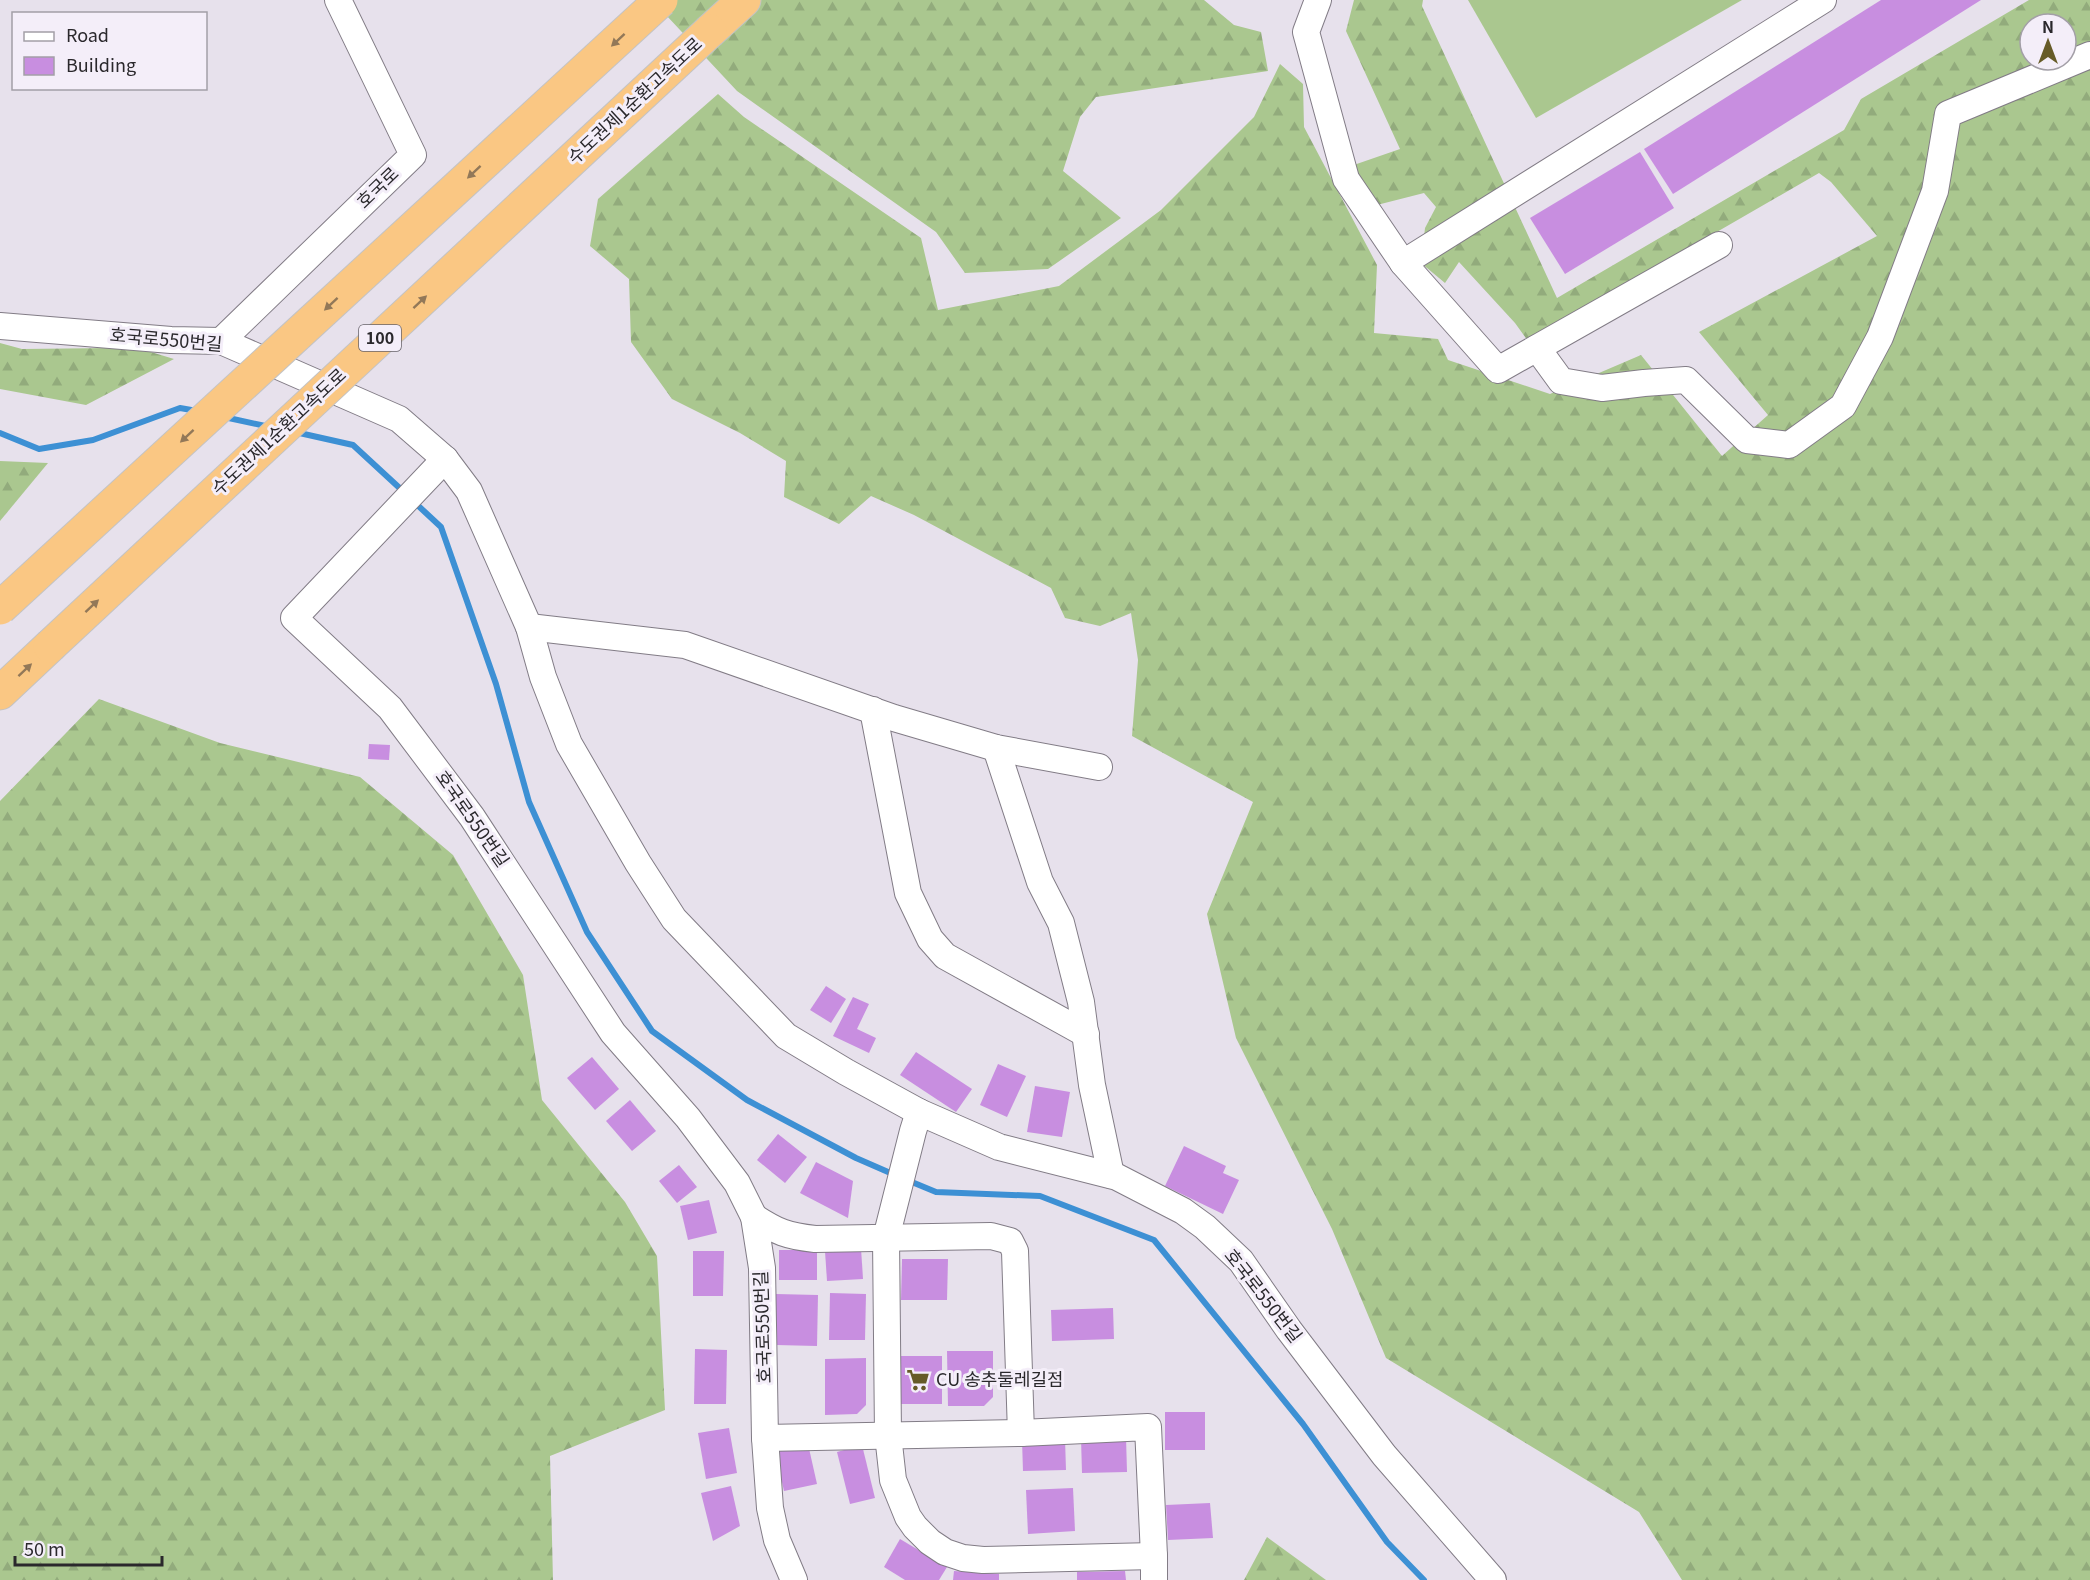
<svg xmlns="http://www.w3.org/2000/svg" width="2090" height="1580" font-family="Georgia,'Noto Sans KR',serif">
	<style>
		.forest { fill: url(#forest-firs); fill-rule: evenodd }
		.pitch { fill: #aac78f }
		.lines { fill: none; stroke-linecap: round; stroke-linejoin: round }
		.stream { stroke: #3d90d4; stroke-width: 6 }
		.building { fill: #c88ee0 }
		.minor-casing { stroke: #827c86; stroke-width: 28 }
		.highway-casing { stroke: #c3c3c4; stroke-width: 35 }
		.minor { stroke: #fff; stroke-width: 26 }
		.highway { stroke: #fac783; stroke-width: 33 }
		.highway-bridge-casing { stroke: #c3c3c4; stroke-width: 35; stroke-linecap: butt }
		.highway-bridge { stroke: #fac783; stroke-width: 33 }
		.oneway { fill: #927858 }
		.labels { text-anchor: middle; stroke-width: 6; stroke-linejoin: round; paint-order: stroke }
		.shield { fill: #f4eef9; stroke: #67636a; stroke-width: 1.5 }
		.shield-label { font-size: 16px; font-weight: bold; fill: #2a282c }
		.street-label { font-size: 18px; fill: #2a282c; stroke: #f4eef9 }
		.poi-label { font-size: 18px; fill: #2a282c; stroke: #f4eef9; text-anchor: start }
	</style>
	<defs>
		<pattern id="forest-firs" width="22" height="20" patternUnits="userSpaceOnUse" patternTransform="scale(1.5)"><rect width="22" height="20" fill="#aac78f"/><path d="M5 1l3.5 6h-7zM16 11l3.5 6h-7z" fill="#92ab7c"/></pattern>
	</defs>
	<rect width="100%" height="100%" fill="#e7e1ec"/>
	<!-- forest -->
	<g class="forest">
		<polygon points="652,0 1204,0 1234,25 1261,32 1268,71 1096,97 1080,117 1063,171 1121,218 1048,269 965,273 936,232 737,91"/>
		<path d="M 1354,0 L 1423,0 L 1422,6 L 1557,298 L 1844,130 L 1861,99 L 2029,0 L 2090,0 L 2090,1580 L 1682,1580 L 1639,1512 L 1386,1358 L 1332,1229 L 1236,1038 L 1207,914 L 1253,802 L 1132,736 L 1138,660 L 1131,613 L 1100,626 L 1065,618 L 1051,588 L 914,515 L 871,496 L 839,524 L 784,497 L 786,461 L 740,433 L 672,399 L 631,342 L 629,279 L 590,246 L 598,199 L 718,94 L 744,117 L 921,238 L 938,310 L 1059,286 L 1161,210 L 1254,117 L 1280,64 L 1303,84 L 1304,127 L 1377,265 L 1374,333 L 1438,339 L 1448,360 L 1550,394 L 1641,355 L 1722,456 L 1768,415 L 1699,332 L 1877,236 L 1831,182 L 1819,173 L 1528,341 L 1515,323 L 1459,262 L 1445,283 L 1421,263 L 1425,228 L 1436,207 L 1424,193 L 1373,206 L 1348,167 L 1400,149 L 1346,31 ZM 2030,24 L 2066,24 L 2066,60 L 2030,60 Z"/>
		<polygon points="0,343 22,349 111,348 151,352 174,359 86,405 0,389"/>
		<polygon points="0,461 48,463 0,521"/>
		<polygon points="99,699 220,743 360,777 453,855 523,975 542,1100 625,1202 657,1256 665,1410 550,1456 553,1580 0,1580 0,801"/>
		<polygon points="1267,1537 1326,1580 1244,1580"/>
	</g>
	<!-- pitch -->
	<polygon class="pitch" points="1468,0 1742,0 1536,118"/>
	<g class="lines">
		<!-- stream -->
		<g class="stream">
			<polyline points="224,417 270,427"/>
			<polyline points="295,432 353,445 405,493"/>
			<polyline points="0,433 39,449 93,440 180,408 197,411"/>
			<polyline points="412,500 441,527 496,684 529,802 587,932 652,1031 747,1100 856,1158 895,1175"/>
			<polyline points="907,1180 936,1192 1040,1196 1154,1240 1303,1424 1387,1542 1424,1580"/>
		</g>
	</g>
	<!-- building -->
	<g class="building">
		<polygon points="1881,0 1981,0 1673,194 1644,149"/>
		<polygon points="1640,152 1674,208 1565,274 1530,218"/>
		<polygon points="369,744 390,745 389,760 368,759"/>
		<polygon points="826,986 846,999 831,1023 810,1010"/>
		<polygon points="853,997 869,1004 857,1029 876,1038 869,1053 833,1036"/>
		<polygon points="916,1052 972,1089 956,1112 900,1075"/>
		<polygon points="592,1057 619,1089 595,1110 567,1078"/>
		<polygon points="998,1064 1026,1076 1007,1117 980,1105"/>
		<polygon points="1035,1086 1070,1092 1062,1137 1027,1132"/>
		<polygon points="630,1100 656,1131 632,1151 606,1121"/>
		<polygon points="778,1134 807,1157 785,1183 757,1160"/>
		<polygon points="1184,1146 1226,1166 1223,1173 1239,1180 1223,1214 1165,1186"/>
		<polygon points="816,1162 853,1181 848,1218 800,1193"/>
		<polygon points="679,1165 697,1187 677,1203 659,1181"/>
		<polygon points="709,1200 717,1233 688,1240 680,1206"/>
		<polygon points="861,1248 863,1279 827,1281 825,1251"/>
		<rect x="779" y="1250" width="38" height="30"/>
		<polygon points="693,1251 724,1251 723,1296 693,1296"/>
		<polygon points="902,1259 948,1259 947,1300 901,1300"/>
		<polygon points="830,1293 866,1294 865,1340 829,1340"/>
		<polygon points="776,1294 818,1295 817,1346 776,1345"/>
		<polygon points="1113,1308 1114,1339 1052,1341 1051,1310"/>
		<polygon points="695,1349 727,1350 726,1404 694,1404"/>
		<polygon points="947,1351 993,1351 993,1397 984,1406 948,1406"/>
		<polygon points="900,1356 942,1356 942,1404 899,1404"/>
		<polygon points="866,1358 866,1405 857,1414 825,1415 825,1359"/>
		<rect x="1165" y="1412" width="40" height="38"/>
		<polygon points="729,1428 737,1473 706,1479 698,1433"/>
		<polygon points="1126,1437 1127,1472 1082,1473 1081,1438"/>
		<polygon points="1065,1439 1066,1470 1023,1471 1022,1440"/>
		<polygon points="808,1444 817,1484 784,1491 775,1451"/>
		<polygon points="862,1445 875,1498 850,1504 837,1452"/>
		<polygon points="731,1486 740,1526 713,1541 701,1493"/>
		<polygon points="1073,1488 1075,1531 1028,1534 1026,1490"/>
		<polygon points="1210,1503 1213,1538 1168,1540 1166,1505"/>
		<polygon points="900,1539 947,1567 939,1580 905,1580 884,1567"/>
		<polygon points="954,1571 999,1574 999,1580 953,1580"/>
		<polygon points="1125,1571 1126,1580 1077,1580 1077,1572"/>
	</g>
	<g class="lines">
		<!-- minor casing -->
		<g class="minor-casing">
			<g id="minor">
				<polyline points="1318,0 1306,32 1346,179 1403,263 1823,0"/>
				<polyline points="1403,263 1498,370 1719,245"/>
				<polyline points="0,326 171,340 221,341 399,419 445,459 469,491 529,627 543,677 569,744 638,863 674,919 786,1036 846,1072 919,1112 999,1147 1117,1177 1183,1211 1205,1227 1241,1261 1289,1330 1384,1455 1493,1580"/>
				<polyline points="221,341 413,155 338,0"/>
				<polyline points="1537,348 1561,381 1602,388 1644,383 1686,380 1747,440 1789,445 1843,406 1880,337 1935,191 1948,114 2090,55"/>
				<polyline points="445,459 294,618 390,708 472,817 613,1033 688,1118 737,1183 754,1217"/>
				<polyline points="529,627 685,645 894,718 996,748 1099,767"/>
				<polyline points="873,710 908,893 930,939 945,956 1086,1034"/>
				<polyline points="996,748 1040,882 1061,923 1081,1002 1092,1085 1111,1175"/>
				<polyline points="919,1112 913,1131 886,1238 888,1435 893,1480 908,1517 915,1527 930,1542 945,1552 963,1558 983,1560 1154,1556"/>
				<polyline points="765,1438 1021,1433 1148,1427 1154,1556 1154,1580"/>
				<path d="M 794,1580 L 777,1540 L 770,1508 L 765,1438 L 762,1268 L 754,1217 C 777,1232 787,1236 815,1239 L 991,1236 L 1010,1241 L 1015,1251 L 1021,1433"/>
			</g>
		</g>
		<!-- highway casing -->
		<g class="highway-casing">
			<g id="highway">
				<polyline points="710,31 744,0"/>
				<polyline points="0,693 50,646"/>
			</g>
		</g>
		<!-- minor -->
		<use href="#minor" class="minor"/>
		<!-- highway -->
		<use href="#highway" class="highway"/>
		<!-- highway-bridge casing -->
		<g class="highway-bridge-casing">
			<g id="highway-bridge">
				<polyline points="0,608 661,0"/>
				<polyline points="50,646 710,31"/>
			</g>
		</g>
		<!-- highway-bridge -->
		<use href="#highway-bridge" class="highway-bridge"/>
	</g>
	<!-- one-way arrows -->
	<defs><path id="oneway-solid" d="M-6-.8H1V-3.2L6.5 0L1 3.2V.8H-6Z" transform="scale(1.5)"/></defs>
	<g class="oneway">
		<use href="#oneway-solid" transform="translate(618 40) rotate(137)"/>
		<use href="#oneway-solid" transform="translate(474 172) rotate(137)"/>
		<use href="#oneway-solid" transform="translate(420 302) rotate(-43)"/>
		<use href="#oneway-solid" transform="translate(331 304) rotate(137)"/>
		<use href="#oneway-solid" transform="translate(187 436) rotate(137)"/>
		<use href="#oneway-solid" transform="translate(92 606) rotate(-43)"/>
		<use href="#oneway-solid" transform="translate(25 670) rotate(-43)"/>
	</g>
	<!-- icons -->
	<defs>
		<g id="supermarket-bare" transform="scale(1.8)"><path d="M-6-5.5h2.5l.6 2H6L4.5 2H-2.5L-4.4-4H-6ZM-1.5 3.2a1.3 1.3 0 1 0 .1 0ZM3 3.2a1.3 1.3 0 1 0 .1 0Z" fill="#665b28" stroke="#f4eef9" stroke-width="2.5" paint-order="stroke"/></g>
	</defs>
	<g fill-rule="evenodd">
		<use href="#supermarket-bare" x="918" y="1380"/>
	</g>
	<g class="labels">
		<!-- shield labels -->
		<rect class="shield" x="359" y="325" width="42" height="26" rx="4.5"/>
		<g class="shield-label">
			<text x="380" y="344">100</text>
		</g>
		<!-- street labels -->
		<g class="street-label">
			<text transform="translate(635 101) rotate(-43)" y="6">수도권제1순환고속도로</text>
			<text transform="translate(378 188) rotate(-44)" y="6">호국로</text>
			<text transform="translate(166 340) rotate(5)" y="6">호국로550번길</text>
			<text transform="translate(279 432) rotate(-43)" y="6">수도권제1순환고속도로</text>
			<text transform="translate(472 819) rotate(55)" y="6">호국로550번길</text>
			<text transform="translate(1263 1296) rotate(52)" y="6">호국로550번길</text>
			<text transform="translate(763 1327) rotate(-92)" y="6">호국로550번길</text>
		</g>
		<!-- poi labels -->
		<g class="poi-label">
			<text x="936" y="1386">CU 송추둘레길점</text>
		</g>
	</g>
	<!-- legend -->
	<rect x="12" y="12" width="195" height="78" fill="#f4eef9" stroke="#a39fa7" stroke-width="1.5"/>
	<rect x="24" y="32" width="30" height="9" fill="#ffffff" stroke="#a39fa7" stroke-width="1.5"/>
	<text x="66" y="42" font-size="18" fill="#2a282c">Road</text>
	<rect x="24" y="57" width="30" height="18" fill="#c88ee0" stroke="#a39fa7" stroke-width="1.5"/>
	<text x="66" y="72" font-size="18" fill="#2a282c">Building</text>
	<!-- north arrow -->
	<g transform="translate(2048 42)"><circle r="28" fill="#f4eef9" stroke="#a39fa7" stroke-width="1.5"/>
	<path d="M0-4.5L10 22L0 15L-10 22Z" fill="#665b28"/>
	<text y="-9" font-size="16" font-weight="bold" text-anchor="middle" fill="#2a282c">N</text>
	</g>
	<!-- scale -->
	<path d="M15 1556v9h147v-9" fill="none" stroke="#2a282c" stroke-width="3"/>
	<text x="24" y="1556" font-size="18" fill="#2a282c" stroke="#f4eef9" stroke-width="4.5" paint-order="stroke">50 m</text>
</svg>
